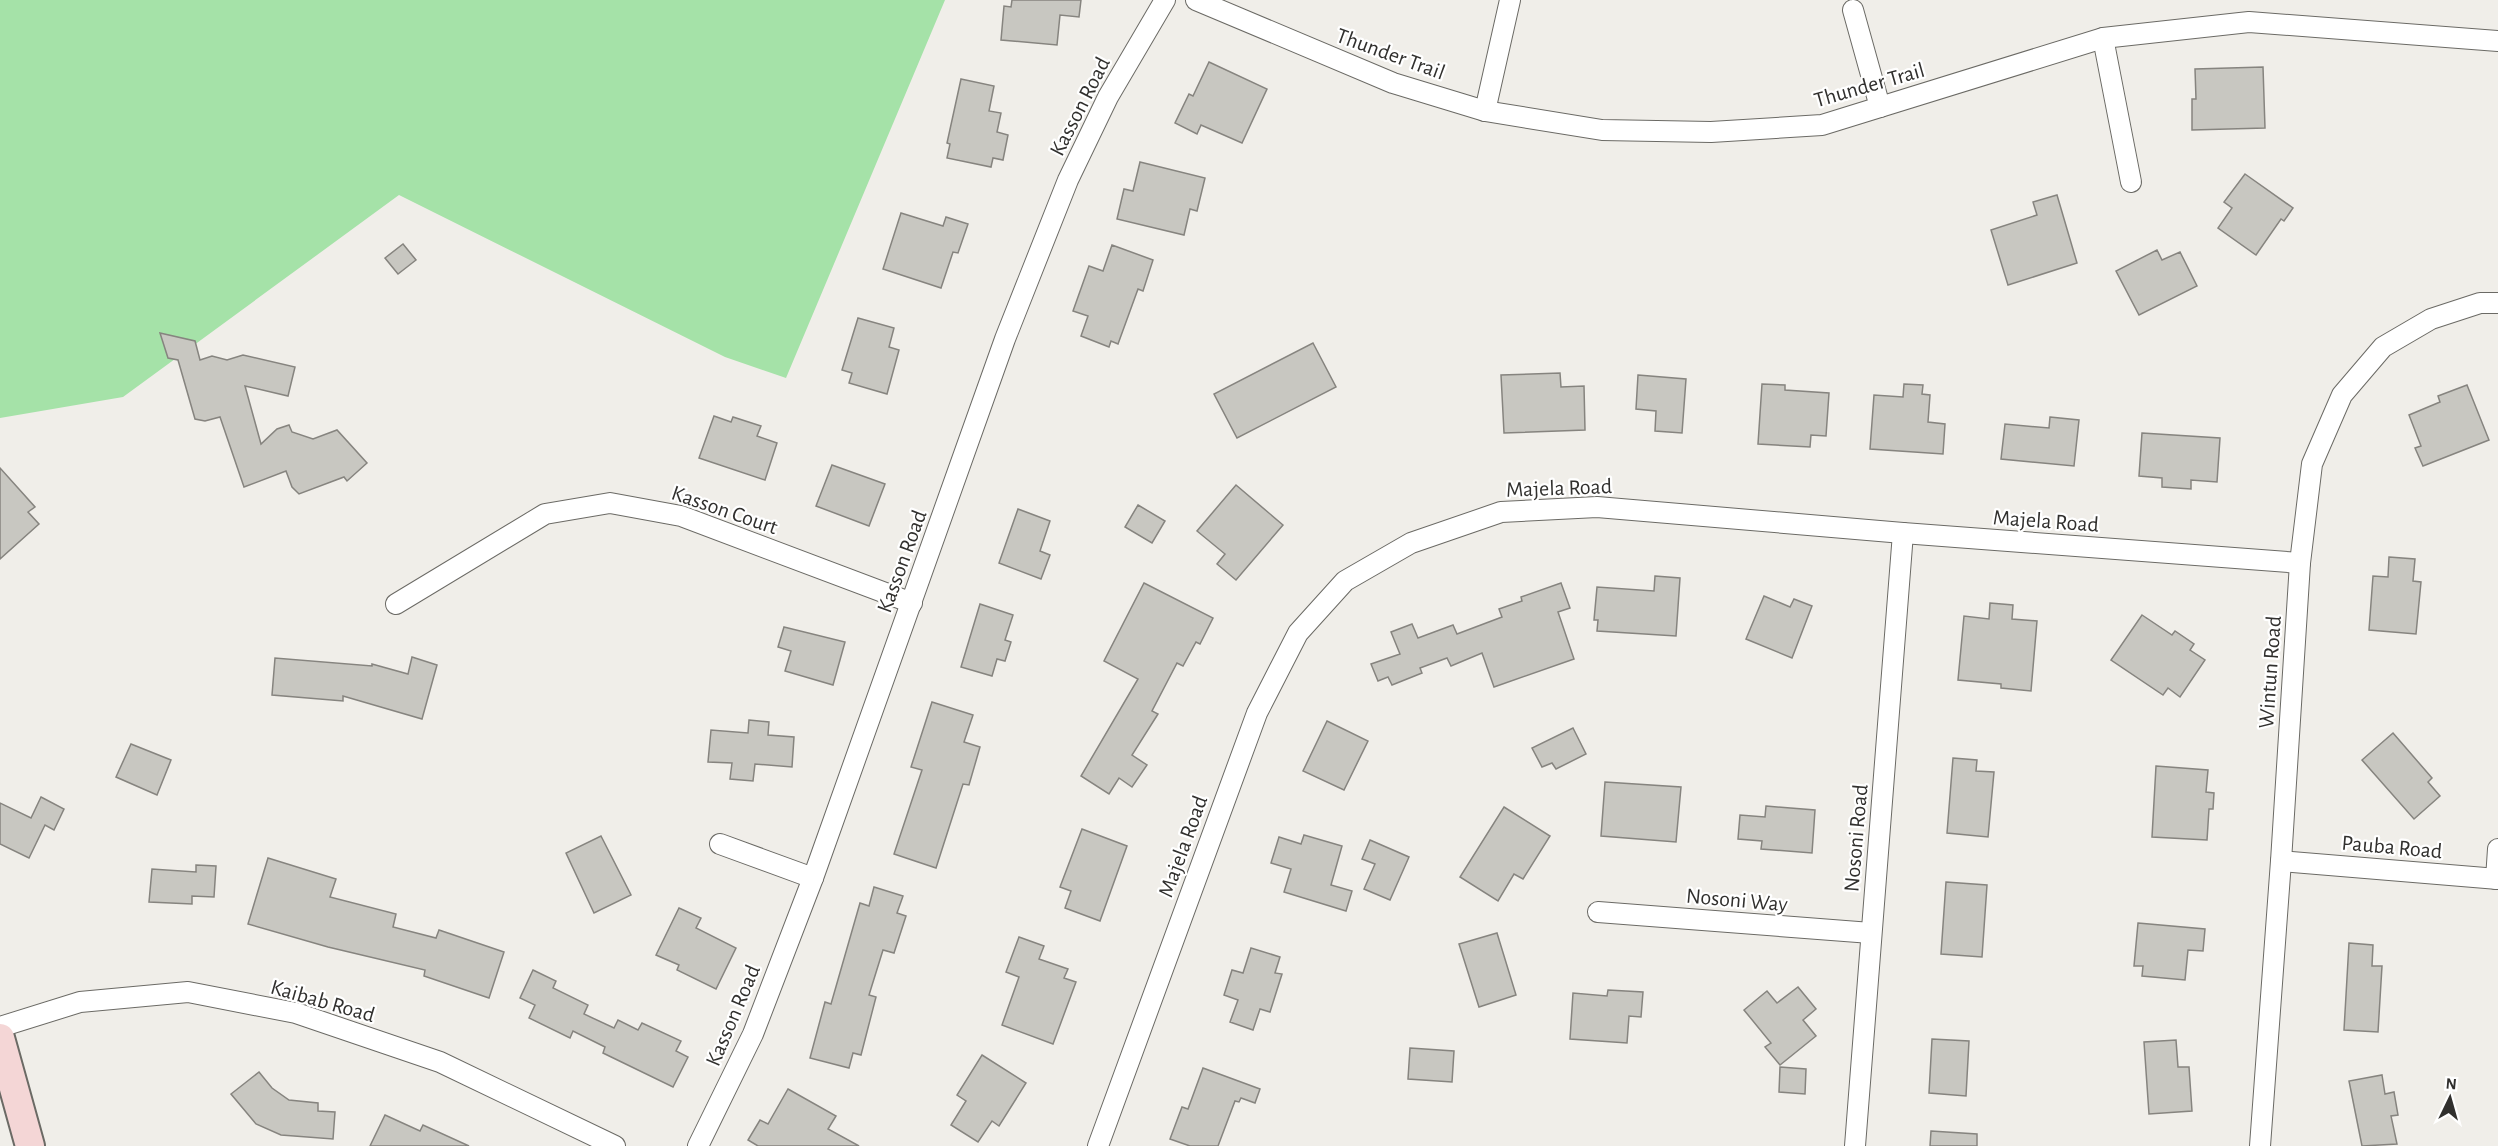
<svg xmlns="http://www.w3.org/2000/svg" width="2498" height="1146" font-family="'Alegreya Sans',sans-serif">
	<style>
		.green { fill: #a5e2a8 }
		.building { fill: #c8c7c1; stroke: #86847f; stroke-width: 1.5 }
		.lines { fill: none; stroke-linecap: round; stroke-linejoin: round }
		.street-casing { stroke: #6b6a65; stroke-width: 22 }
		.secondary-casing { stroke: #6b6a65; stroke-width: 32 }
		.street { stroke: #fff; stroke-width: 20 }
		.secondary { stroke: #f4d6d6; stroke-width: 28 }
		.labels { text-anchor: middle; stroke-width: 4.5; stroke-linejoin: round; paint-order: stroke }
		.street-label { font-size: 22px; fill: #31302e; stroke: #fff }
	</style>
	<rect width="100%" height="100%" fill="#f0eee9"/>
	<!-- green -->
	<polygon class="green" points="0,0 945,0 786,378 725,357 399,195 123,397 0,418"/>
	<!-- building -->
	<g class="building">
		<polygon points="1012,0 1081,0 1079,17 1060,15 1057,45 1001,40 1004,6 1011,7"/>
		<polygon points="1209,62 1267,89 1242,143 1201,125 1197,134 1175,123 1189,94 1193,96"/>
		<polygon points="2263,67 2265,128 2192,130 2192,99 2196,99 2195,69"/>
		<polygon points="961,79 994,86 989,111 1001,113 997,132 1008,135 1003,160 993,158 991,167 947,158 950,144 947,143"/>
		<polygon points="1140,162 1205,178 1197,211 1190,209 1184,235 1117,219 1124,189 1133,191"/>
		<polygon points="2245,174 2293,208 2284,221 2281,219 2256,255 2218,228 2232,208 2224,202"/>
		<polygon points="2057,195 2077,263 2008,285 1991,230 2037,215 2033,202"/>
		<polygon points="901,213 943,226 946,217 968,224 958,253 953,252 941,288 883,269"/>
		<polygon points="403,244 416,260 398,274 385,258"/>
		<polygon points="1112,245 1153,260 1143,291 1138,289 1118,344 1111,341 1109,347 1081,336 1088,316 1073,311 1089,266 1103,271"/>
		<polygon points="2157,250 2162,260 2180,252 2197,286 2139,315 2116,271"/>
		<polygon points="858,318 894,328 889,347 899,350 887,394 849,383 852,373 842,370"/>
		<polygon points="160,333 195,341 200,360 212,356 227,360 243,355 295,367 288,396 245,386 261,444 277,429 289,425 292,432 313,439 337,430 367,463 347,481 344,477 299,494 292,487 286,471 244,487 220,417 205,421 195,419 178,360 168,358"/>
		<polygon points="1313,343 1336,387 1237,438 1214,394"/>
		<polygon points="1560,373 1561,387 1584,386 1585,430 1504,433 1501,375"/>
		<polygon points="1638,375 1686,379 1682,433 1655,431 1656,411 1636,409"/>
		<polygon points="1762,384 1785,385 1785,390 1829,393 1826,436 1811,435 1810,447 1758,444"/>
		<polygon points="1904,384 1923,385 1922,394 1930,395 1928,422 1945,424 1943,454 1870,449 1874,395 1903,397"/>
		<polygon points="2467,385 2489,440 2423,466 2415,448 2421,446 2409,415 2440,402 2438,396"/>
		<polygon points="714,416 731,422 733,417 761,426 757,436 777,443 765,480 699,458"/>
		<polygon points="2050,417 2079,420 2074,466 2001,459 2005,424 2049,428"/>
		<polygon points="2142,433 2220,438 2217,482 2191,480 2191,489 2162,487 2162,478 2139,476"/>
		<polygon points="832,465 885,484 869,526 816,506"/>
		<polygon points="0,468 35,507 28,512 39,524 0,559"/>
		<polygon points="1236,485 1283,525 1236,580 1217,564 1225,554 1197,531"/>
		<polygon points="1138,505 1165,521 1152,543 1125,527"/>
		<polygon points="1018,509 1050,521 1040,551 1050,555 1041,579 999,563"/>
		<polygon points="2389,557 2415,559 2413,581 2421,582 2416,634 2369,630 2373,576 2388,577"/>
		<polygon points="1655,576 1680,578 1676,636 1597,631 1598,620 1594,620 1597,587 1654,591"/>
		<polygon points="1144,583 1213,618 1200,644 1196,642 1183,666 1177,663 1152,711 1158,714 1132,755 1147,765 1132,787 1119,778 1109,794 1081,776 1138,679 1104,661"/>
		<polygon points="1561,583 1570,608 1558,612 1574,659 1494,687 1482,653 1451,666 1447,658 1420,668 1422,673 1392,685 1388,677 1378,681 1371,664 1400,654 1391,632 1412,624 1418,638 1453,625 1457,634 1502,617 1499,609 1522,601 1521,597"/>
		<polygon points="1764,596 1790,607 1794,599 1812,606 1792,658 1746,639"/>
		<polygon points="1990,603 2013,605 2012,619 2037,621 2031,691 2001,688 2001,684 1958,680 1964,616 1989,619"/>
		<polygon points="980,604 1013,615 1005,640 1011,642 1005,661 997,659 992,676 961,667"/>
		<polygon points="2142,615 2172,635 2175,631 2194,644 2190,650 2205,660 2180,697 2168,688 2163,695 2111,660"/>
		<polygon points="784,627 845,642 833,685 785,671 791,651 778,647"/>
		<polygon points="412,657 437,665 422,719 343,696 343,701 272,695 275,658 372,666 372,664 408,674"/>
		<polygon points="932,702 973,715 964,742 980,747 969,785 963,784 936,868 894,854 922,770 911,767"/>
		<polygon points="749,720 769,722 768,735 794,737 792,767 755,764 753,781 730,779 732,763 708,762 711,730 748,733"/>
		<polygon points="1327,721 1368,741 1344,790 1303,771"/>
		<polygon points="1573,728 1586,754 1556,769 1552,763 1542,767 1532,748"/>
		<polygon points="2393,733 2432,778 2428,782 2440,796 2414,819 2362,760"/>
		<polygon points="131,744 171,760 157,795 116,777"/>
		<polygon points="1953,758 1977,760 1976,771 1994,772 1988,837 1947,833"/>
		<polygon points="2156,766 2208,770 2206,792 2214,793 2213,809 2209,809 2207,840 2152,837"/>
		<polygon points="1605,782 1681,787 1676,842 1601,836"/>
		<polygon points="41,797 64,809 54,830 45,825 29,858 0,844 0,803 31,818"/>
		<polygon points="1766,806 1815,810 1812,853 1761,849 1762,841 1738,839 1740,815 1765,817"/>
		<polygon points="1504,807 1550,836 1523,879 1514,874 1498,901 1460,877"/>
		<polygon points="1082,829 1127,846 1100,921 1065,908 1071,891 1060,887"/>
		<polygon points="1304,835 1342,846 1331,885 1352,891 1346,911 1284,892 1291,869 1271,863 1279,837 1301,844"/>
		<polygon points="601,836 631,895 594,913 566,853"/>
		<polygon points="1370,840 1409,857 1390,900 1364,889 1375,864 1362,859"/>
		<polygon points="268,858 336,879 330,897 396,914 393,927 436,938 439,930 504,952 489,998 424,976 425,970 328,947 248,924"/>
		<polygon points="196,865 216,866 214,897 192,896 192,904 149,902 152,869 196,872"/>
		<polygon points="1946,882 1987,885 1982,957 1941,954"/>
		<polygon points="874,887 903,896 897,913 906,916 894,953 883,950 869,995 876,997 861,1055 853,1053 849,1068 810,1058 825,1002 831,1004 860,903 869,906"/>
		<polygon points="679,908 701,918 696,928 736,948 716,989 677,970 679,965 656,955"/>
		<polygon points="2138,923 2205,929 2203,951 2188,950 2185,980 2142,976 2143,966 2134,966"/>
		<polygon points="1497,933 1516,995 1479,1007 1459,944"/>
		<polygon points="1019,937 1044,946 1039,959 1068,969 1064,978 1076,982 1053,1044 1002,1025 1019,977 1006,972"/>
		<polygon points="2349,943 2373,945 2372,966 2382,966 2378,1032 2344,1030"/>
		<polygon points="1251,948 1280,957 1275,973 1282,974 1270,1012 1260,1009 1253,1030 1230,1022 1238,1000 1224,995 1232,970 1243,973"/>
		<polygon points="533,970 556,981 553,988 588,1005 584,1014 614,1028 618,1020 638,1030 642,1023 681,1041 676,1051 688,1057 673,1087 603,1053 605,1047 573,1031 570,1038 529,1018 535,1005 520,998"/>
		<polygon points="1798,987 1816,1009 1803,1020 1816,1036 1780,1065 1765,1047 1771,1043 1744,1010 1767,991 1777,1003"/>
		<polygon points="1608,990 1643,992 1641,1017 1629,1016 1627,1043 1570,1039 1573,993 1607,996"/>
		<polygon points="1932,1039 1969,1041 1966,1096 1929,1093"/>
		<polygon points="2176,1040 2178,1067 2189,1067 2192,1111 2149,1114 2144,1042"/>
		<polygon points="1410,1048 1454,1051 1452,1082 1408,1079"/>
		<polygon points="982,1055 1026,1083 999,1126 992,1121 978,1142 951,1125 966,1101 957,1095"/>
		<polygon points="1780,1067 1806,1069 1805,1094 1779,1092"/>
		<polygon points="1203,1068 1260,1089 1255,1103 1241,1098 1239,1102 1235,1101 1218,1146 1190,1146 1170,1139 1182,1107 1188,1109"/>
		<polygon points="259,1072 272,1088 289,1100 318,1103 318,1111 335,1112 333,1139 281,1135 256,1124 231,1094"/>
		<polygon points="2382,1075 2385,1094 2394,1092 2398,1115 2391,1116 2397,1144 2362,1146 2349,1081"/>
		<polygon points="788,1089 836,1116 828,1129 859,1146 758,1146 748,1140 760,1120 768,1124"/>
		<polygon points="385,1115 420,1131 423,1125 469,1146 370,1146"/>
		<polygon points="1931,1131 1977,1134 1977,1146 1930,1146"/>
	</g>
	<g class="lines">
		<!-- street casing -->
		<g class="street-casing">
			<g id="street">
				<polyline points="1196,0 1393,83 1485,111 1602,130 1711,132 1822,125 2103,38 2249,22 2498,41"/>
				<polyline points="1853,10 1880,107"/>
				<polyline points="2103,38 2131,182"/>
				<polyline points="1485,111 1510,0"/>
				<polyline points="396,604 545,514 610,503 681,516 912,603"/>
				<polyline points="720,844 813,878"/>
				<polyline points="2281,861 2498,879"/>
				<polyline points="2496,879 2498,849"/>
				<polyline points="1598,912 1871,933"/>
				<polyline points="0,1027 80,1002 188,992 296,1013 440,1062 615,1146"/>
				<polyline points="698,1146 753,1034 813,878 1005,339 1068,180 1108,97 1165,0"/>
				<polyline points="1098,1146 1257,713 1298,633 1345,581 1411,543 1501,512 1597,507 1903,533 2300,563"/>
				<polyline points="1855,1146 1903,533"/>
				<polyline points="2260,1146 2281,861 2300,563 2312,464 2342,395 2383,347 2431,319 2480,303 2498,303"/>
			</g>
		</g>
		<!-- secondary casing -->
		<g class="secondary-casing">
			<polyline id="secondary" points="0,1038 30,1146"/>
		</g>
		<!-- street -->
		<use href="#street" class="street"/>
		<!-- secondary -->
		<use href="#secondary" class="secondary"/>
	</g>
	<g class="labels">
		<!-- street labels -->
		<g class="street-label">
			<text transform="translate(1391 53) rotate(20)" y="8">Thunder Trail</text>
			<text transform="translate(1869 84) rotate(-16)" y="8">Thunder Trail</text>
			<text transform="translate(1079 106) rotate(-63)" y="8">Kasson Road</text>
			<text transform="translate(1559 487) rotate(-2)" y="8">Majela Road</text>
			<text transform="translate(725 509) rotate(19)" y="8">Kasson Court</text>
			<text transform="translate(2046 520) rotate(4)" y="8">Majela Road</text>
			<text transform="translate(901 561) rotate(-70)" y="8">Kasson Road</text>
			<text transform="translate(2269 672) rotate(-86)" y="8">Wintun Road</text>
			<text transform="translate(1855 838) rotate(-85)" y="8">Nosoni Road</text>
			<text transform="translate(1182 846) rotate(-70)" y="8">Majela Road</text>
			<text transform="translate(2392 846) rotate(5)" y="8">Pauba Road</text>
			<text transform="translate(1737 899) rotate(5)" y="8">Nosoni Way</text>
			<text transform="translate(323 1000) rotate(16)" y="8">Kaibab Road</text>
			<text transform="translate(732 1015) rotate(-67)" y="8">Kasson Road</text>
		</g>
	</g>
	<!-- north arrow -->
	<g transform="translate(2450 1098) rotate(5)" stroke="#ffffff" stroke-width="4.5" paint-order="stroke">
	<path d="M0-4.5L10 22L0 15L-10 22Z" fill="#31302e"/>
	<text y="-9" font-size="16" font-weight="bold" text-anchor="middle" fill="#31302e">N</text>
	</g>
</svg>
